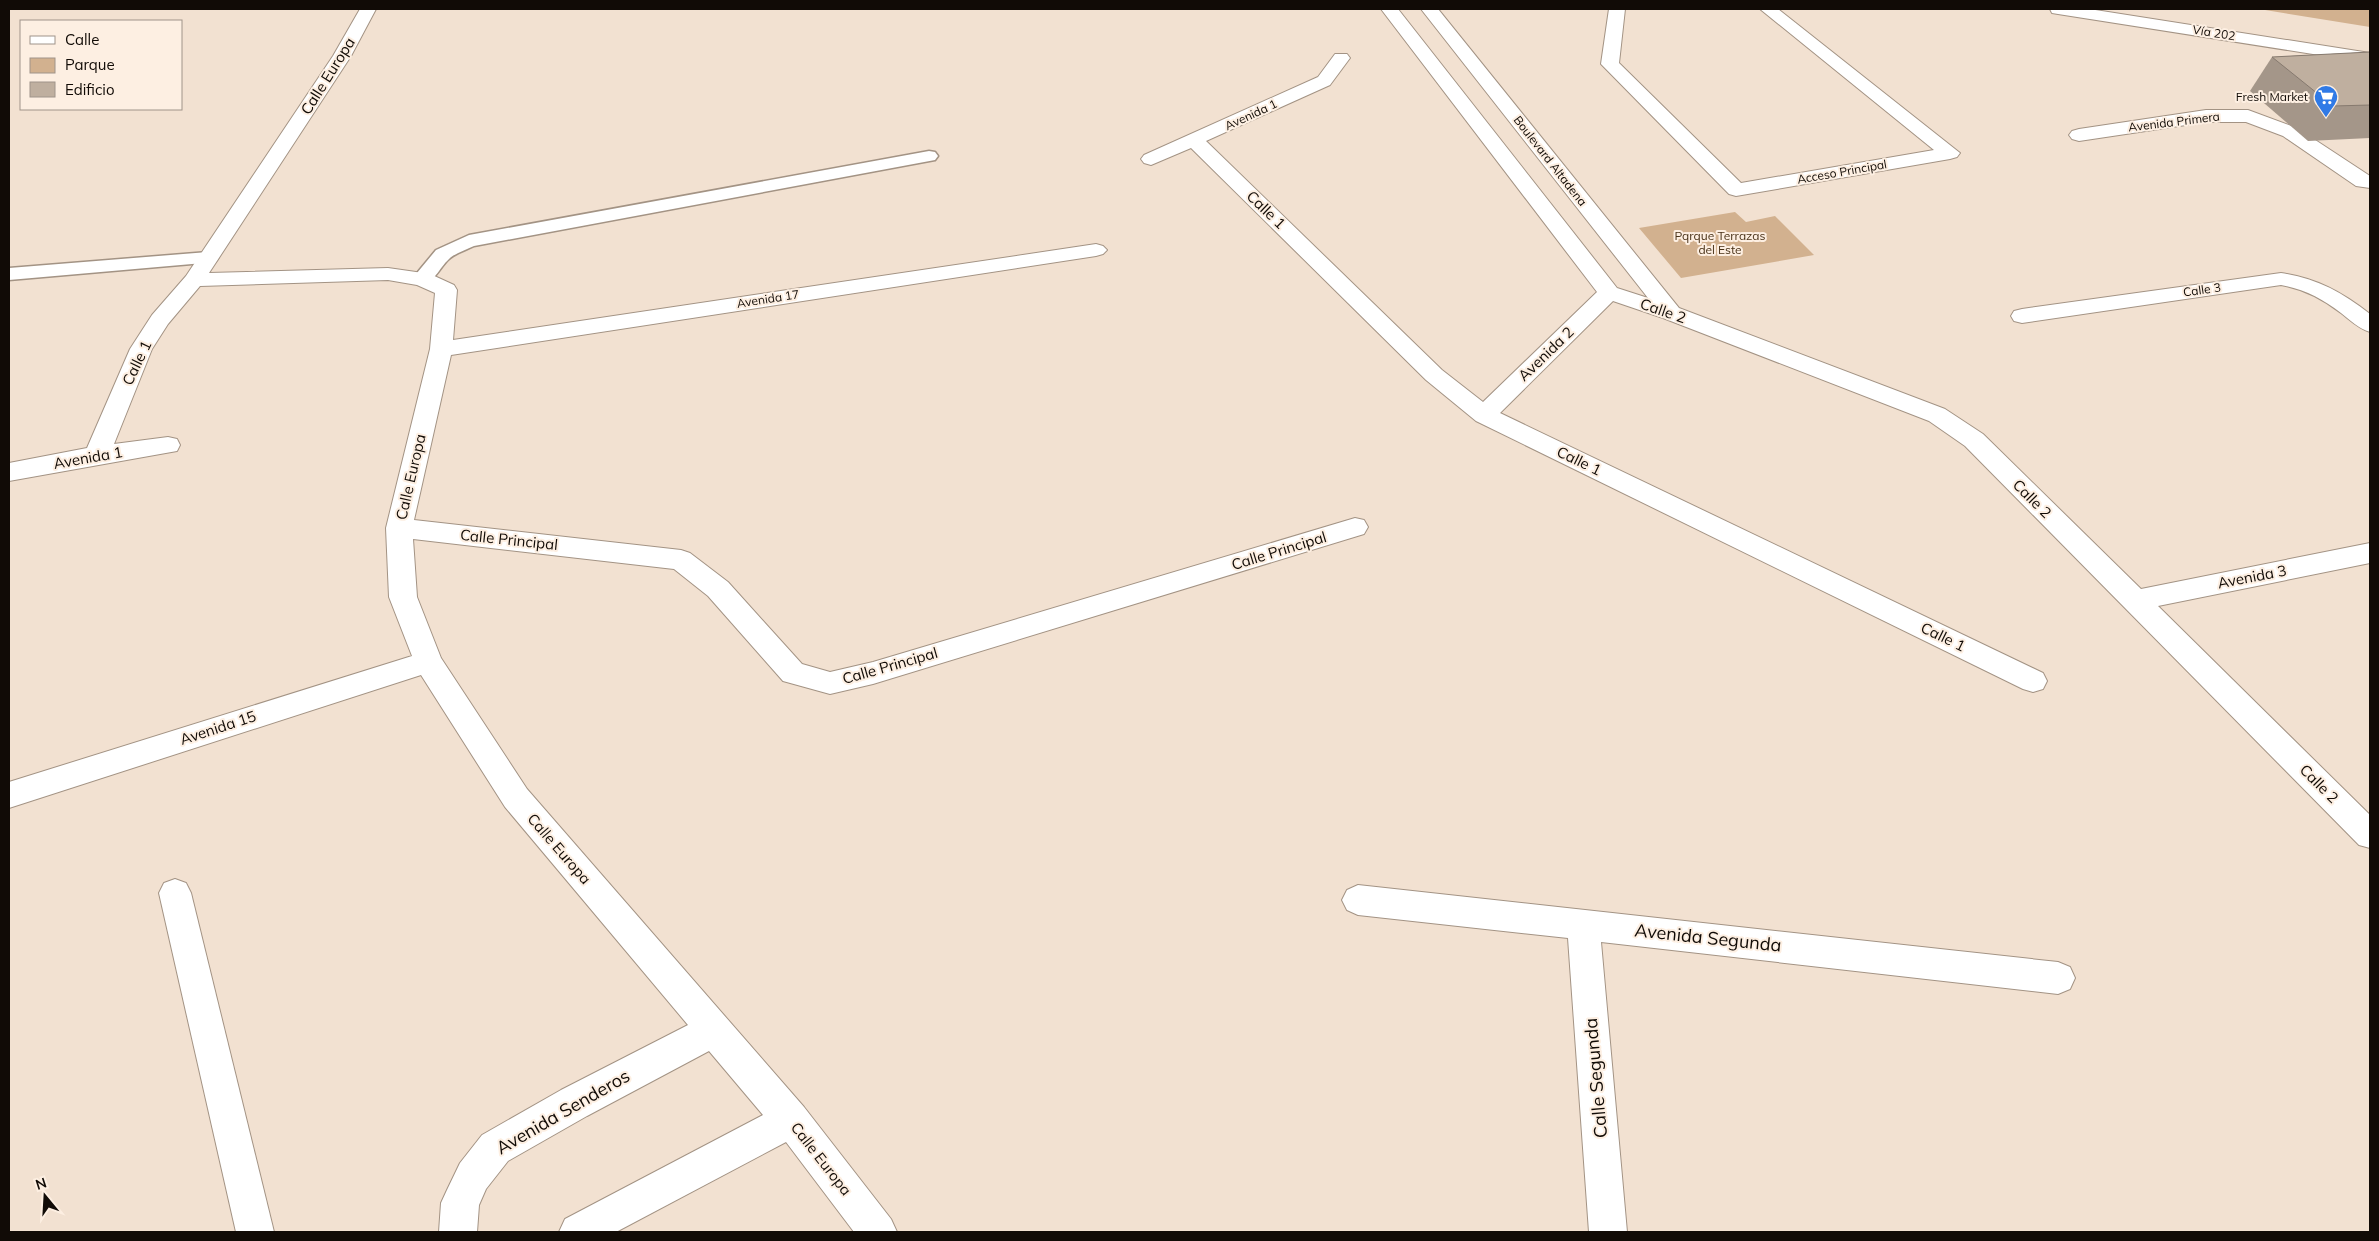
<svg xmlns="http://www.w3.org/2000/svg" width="2379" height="1241" font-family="Mulish,sans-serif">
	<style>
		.green { fill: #d2b18f }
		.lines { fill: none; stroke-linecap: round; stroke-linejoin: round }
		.lane-casing { stroke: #a39384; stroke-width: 3 }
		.street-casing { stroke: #a39384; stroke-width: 2 }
		.secondary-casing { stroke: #a39384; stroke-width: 2 }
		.lane { fill: #fff; fill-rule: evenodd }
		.street { fill: #fff; fill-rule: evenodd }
		.secondary { fill: #fff; fill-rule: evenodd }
		.wall { fill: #a49689 }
		.building { fill: #bfaf9f; stroke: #867a6f }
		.labels { text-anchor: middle; stroke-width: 4; stroke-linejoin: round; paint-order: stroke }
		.far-street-label { font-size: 12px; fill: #110b06; stroke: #fdefe2 }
		.far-poi-label { font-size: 12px; fill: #110b06; stroke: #fdefe2; text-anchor: end }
		.far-park-label { font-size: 12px; fill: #483117; stroke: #fdefe2 }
		.street-label { font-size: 15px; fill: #110b06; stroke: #fdefe2 }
		.near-street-label { font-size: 18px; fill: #110b06; stroke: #fdefe2 }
	</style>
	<rect width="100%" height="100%" fill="#f2e1d1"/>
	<!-- green -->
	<g class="green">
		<polygon points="2259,9 2370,9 2370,27"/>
		<polygon points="1735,212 1746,222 1775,216 1814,255 1681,278 1639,228"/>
	</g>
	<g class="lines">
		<!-- lane casing -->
		<g class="lane-casing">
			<g id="lane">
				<path d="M 929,151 L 935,152 L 938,156 L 935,160 L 474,246 C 466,250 455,253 449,259 C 437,270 433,288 415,283 L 412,279 L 436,250 L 469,235 Z"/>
				<polygon points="208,252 215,254 218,258 215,262 9,280 9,268"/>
			</g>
		</g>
		<!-- street casing -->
		<g class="street-casing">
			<g id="street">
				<polygon points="360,9 376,9 351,56 209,273 388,268 430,274 454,285 457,290 453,340 1096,244 1103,246 1107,250 1103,254 1096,256 451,355 414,520 681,550 690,553 728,582 802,664 830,672 873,662 1355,518 1364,520 1368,527 1364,534 873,684 830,694 783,681 708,596 674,569 413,539 417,597 441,658 527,789 804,1107 891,1219 897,1232 854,1232 786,1142 616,1232 559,1232 565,1219 763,1115 709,1051 587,1116 508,1161 486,1189 479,1205 477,1232 439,1232 441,1203 447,1190 460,1163 482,1135 561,1090 688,1025 505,807 421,675 9,808 9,782 412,656 389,597 386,528 430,349 435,293 417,285 388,280 200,286 168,324 152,349 114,444 168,437 177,439 180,445 177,451 9,481 9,463 87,448 130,349 152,315 186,276 333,56"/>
				<polygon points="1381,9 1398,9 1617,288 1648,298 1421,9 1438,9 1679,308 1945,409 1983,434 2141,589 2370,543 2370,563 2158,606 2370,815 2370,848 2359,845 1965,446 1929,421 1663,318 1613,301 1500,413 2043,673 2047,681 2043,689 2033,692 2023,689 1476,421 1426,380 1191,148 1151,165 1144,163 1141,159 1144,155 1318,77 1335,54 1347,54 1350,58 1330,85 1206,141 1442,370 1483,402 1597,292"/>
				<polygon points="1609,9 1625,9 1619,63 1741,183 1934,150 1760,9 1778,9 1960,153 1957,157 1950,159 1736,196 1729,194 1601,64"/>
				<polygon points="2206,110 2248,110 2297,128 2370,176 2370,188 2356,186 2283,136 2246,122 2206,122 2079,141 2072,139 2069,135 2072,131 2079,129"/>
				<path d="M 2281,273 C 2316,278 2342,292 2370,314 L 2370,332 C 2359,329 2350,320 2341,313 C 2323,299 2304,289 2281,285 L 2022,323 L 2014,321 L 2011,316 L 2014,311 L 2022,309 Z"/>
				<polygon points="175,879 186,883 191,893 274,1232 236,1232 159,893 164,883"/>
				<polygon points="1358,885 2058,962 2070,967 2075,978 2070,989 2058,994 1601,942 1627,1232 1589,1232 1568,938 1358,915 1347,910 1342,900 1347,890"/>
			</g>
		</g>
		<!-- secondary casing -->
		<g class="secondary-casing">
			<polygon id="secondary" points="2050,9 2089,9 2370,53 2370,63 2058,14 2052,13"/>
		</g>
		<!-- lane -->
		<use href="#lane" class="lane"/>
		<!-- street -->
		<use href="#street" class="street"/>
		<!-- secondary -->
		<use href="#secondary" class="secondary"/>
	</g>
	<!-- wall -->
	<polygon class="wall" points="2370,52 2370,138 2308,141 2250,91 2272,57"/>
	<!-- building -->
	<polygon class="building" points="2370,52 2370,105 2333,106 2272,57"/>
	<!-- icons -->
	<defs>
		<g id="supermarket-pin" transform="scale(1.25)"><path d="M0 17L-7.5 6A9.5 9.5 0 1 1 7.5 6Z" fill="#307ae6" stroke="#fdefe2"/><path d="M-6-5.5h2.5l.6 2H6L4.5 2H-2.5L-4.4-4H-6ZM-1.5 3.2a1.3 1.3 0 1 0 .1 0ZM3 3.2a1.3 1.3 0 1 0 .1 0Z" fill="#fff"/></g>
	</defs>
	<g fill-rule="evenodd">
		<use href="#supermarket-pin" x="2326" y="97"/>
	</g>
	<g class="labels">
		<!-- far-street labels -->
		<g class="far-street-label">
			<text transform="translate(2214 33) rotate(9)" y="4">Vía 202</text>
			<text transform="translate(1251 115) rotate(-25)" y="4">Avenida 1</text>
			<text transform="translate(2174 122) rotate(-7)" y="4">Avenida Primera</text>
			<text transform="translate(1550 161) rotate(52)" y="4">Boulevard Altadena</text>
			<text transform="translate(1842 172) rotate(-10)" y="4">Acceso Principal</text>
			<text transform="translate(2202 290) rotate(-8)" y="4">Calle 3</text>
			<text transform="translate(768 299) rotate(-9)" y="4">Avenida 17</text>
		</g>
		<!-- far-poi labels -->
		<g class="far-poi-label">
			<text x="2308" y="101">Fresh Market</text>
		</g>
		<!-- far-park labels -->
		<g class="far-park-label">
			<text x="1720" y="240">Pqrque Terrazas<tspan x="1720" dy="14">del Este</tspan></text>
		</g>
		<!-- street labels -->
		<g class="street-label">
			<text transform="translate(328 76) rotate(-58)" y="5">Calle Europa</text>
			<text transform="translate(1266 210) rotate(44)" y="5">Calle 1</text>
			<text transform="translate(1663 311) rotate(19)" y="5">Calle 2</text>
			<text transform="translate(1546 354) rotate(-44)" y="5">Avenida 2</text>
			<text transform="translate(137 363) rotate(-64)" y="5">Calle 1</text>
			<text transform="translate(88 458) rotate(-10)" y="5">Avenida 1</text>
			<text transform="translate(1579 461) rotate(26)" y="5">Calle 1</text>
			<text transform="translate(411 477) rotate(-77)" y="5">Calle Europa</text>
			<text transform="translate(2032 499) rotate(45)" y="5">Calle 2</text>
			<text transform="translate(509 540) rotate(6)" y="5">Calle Principal</text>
			<text transform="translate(1279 551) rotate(-17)" y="5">Calle Principal</text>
			<text transform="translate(2252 577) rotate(-11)" y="5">Avenida 3</text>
			<text transform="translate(1943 637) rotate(26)" y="5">Calle 1</text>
			<text transform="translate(890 666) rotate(-16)" y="5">Calle Principal</text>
			<text transform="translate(218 728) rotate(-18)" y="5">Avenida 15</text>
			<text transform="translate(2319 784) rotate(45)" y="5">Calle 2</text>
			<text transform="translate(559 849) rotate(49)" y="5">Calle Europa</text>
			<text transform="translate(821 1159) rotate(52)" y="5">Calle Europa</text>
		</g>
		<!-- near-street labels -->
		<g class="near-street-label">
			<text transform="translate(1708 938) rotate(6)" y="6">Avenida Segunda</text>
			<text transform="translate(1596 1078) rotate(-95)" y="6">Calle Segunda</text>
			<text transform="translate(563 1112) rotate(-30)" y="6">Avenida Senderos</text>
		</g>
	</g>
	<!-- border -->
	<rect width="2379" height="1241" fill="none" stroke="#110b06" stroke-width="20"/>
	<!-- legend -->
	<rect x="20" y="20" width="162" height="90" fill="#fdefe2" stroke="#9f948a"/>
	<rect x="30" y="36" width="25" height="8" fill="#ffffff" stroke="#9f948a"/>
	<text x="65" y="45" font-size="15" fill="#110b06">Calle</text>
	<rect x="30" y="58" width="25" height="15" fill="#d2b18f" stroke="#9f948a"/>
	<text x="65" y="70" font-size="15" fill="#110b06">Parque</text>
	<rect x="30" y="82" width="25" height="15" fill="#bfaf9f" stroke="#9f948a"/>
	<text x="65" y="95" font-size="15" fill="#110b06">Edificio</text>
	<!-- north arrow -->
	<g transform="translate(45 1196) rotate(342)" stroke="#fdefe2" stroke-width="4" paint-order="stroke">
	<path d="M0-4L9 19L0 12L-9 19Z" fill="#110b06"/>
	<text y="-8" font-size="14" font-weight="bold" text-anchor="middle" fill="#110b06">N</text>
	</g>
</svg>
